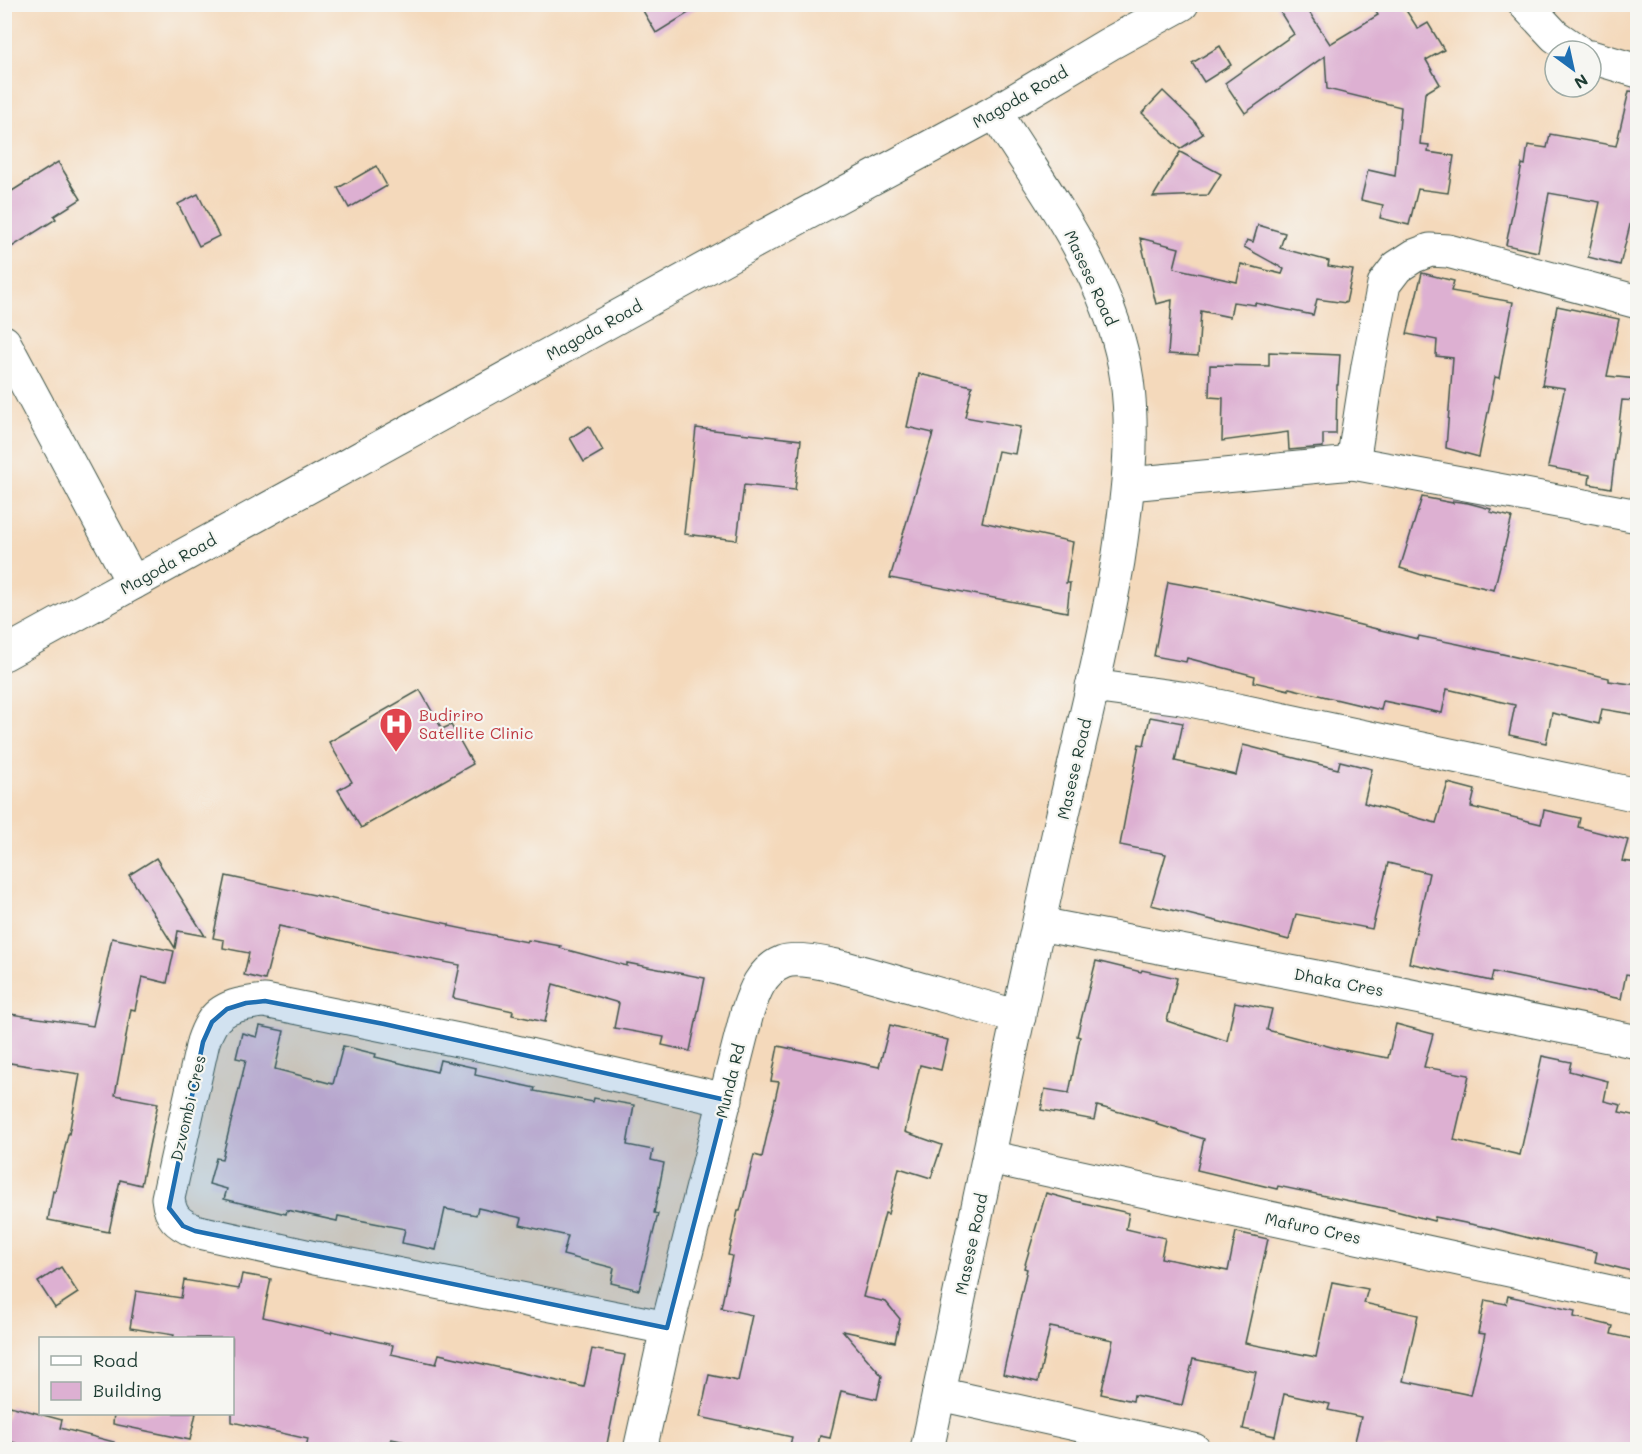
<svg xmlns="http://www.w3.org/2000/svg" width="1642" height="1454" font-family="Mali,sans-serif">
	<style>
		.building { fill: #ddb0d2 }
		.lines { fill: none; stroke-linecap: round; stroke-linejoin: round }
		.minor-casing { stroke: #3f5448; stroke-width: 35 }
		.minor { stroke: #fff; stroke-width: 33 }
		.marked { fill: #1f6fb2; fill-opacity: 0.2; stroke: #1f6fb2; stroke-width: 4.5; stroke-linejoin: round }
		.labels { text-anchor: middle; stroke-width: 4.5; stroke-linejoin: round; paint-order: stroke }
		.street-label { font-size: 16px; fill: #1f3d34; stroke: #f6f6f2 }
		.health-label { font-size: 16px; fill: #be3a42; stroke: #f6f6f2; text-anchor: start }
	</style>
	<rect width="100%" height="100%" fill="#f6f6f2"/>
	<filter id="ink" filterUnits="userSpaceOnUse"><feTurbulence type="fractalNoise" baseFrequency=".0167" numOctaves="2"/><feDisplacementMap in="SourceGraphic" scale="12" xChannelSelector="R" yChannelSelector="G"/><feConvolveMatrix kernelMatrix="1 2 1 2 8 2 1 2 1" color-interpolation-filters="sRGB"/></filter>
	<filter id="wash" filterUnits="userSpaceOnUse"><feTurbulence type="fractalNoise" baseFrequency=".008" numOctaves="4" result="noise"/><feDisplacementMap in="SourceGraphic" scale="24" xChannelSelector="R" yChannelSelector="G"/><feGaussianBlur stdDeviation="1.35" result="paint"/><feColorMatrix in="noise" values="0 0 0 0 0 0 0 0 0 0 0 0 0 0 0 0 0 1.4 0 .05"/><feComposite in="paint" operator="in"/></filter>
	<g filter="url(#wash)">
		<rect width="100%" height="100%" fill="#f4d9bb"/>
		<g id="blocks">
			<!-- building -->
			<g class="building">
				<polygon points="639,4 703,4 656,33"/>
				<polygon points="1275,4 1304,4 1330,44 1378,15 1371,4 1402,4 1418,29 1428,23 1444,50 1426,60 1440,84 1425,93 1420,144 1429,145 1428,152 1454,156 1448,193 1418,189 1409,225 1380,218 1383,205 1361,200 1368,170 1395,176 1401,107 1327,89 1325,56 1245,113 1225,83 1294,34"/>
				<polygon points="1220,46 1231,65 1204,82 1192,63"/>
				<polygon points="1163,91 1195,122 1203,134 1180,149 1142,113"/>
				<polygon points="1629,91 1638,92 1638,193 1620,265 1588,257 1600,202 1549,193 1538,252 1506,245 1522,164 1525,165 1528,145 1547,148 1550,134 1616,146"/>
				<polygon points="1180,152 1221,174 1208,195 1153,197"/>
				<polygon points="58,162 81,199 54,216 56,219 4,252 4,196"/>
				<polygon points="376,166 387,186 349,208 338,188"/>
				<polygon points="198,194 219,236 199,246 178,204"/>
				<polygon points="1258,225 1285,233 1280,248 1329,261 1328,266 1353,270 1346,303 1317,299 1313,315 1255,303 1255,305 1233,302 1230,317 1201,311 1198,356 1168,354 1172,300 1156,304 1140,238 1179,248 1174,268 1237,282 1241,264 1282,274 1284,269 1244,247 1247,240 1253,242"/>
				<polygon points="1422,273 1454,281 1451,291 1513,302 1499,378 1495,377 1479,457 1446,448 1453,358 1436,356 1437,340 1407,334"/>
				<polygon points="1557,306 1619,319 1607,376 1638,379 1638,401 1622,400 1611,488 1589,484 1590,475 1548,467 1564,391 1564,388 1542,385"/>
				<polygon points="1269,352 1340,355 1338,385 1337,385 1336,434 1323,434 1323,447 1289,450 1288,432 1222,441 1223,398 1209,397 1210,365 1269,366"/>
				<polygon points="919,374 972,386 965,417 1020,427 1015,454 998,451 982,522 1073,542 1066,583 1070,583 1067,612 890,578 933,433 907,427"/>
				<polygon points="589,426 603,451 584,462 570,438"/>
				<polygon points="696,428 801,440 795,490 744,485 737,540 684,534"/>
				<polygon points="1422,497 1453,503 1453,501 1468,503 1491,509 1490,512 1512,517 1494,590 1425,574 1425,576 1400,568"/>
				<polygon points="1168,582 1225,592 1418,639 1419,636 1458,644 1609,678 1609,681 1638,685 1638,715 1602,709 1599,724 1552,713 1546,743 1509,735 1515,705 1447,689 1442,713 1383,701 1381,710 1289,688 1289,690 1254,682 1255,676 1187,658 1186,662 1154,656"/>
				<polygon points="420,690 442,729 451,725 473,764 361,828 338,790 352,782 329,742"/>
				<polygon points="1150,717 1183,723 1175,761 1236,775 1243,745 1338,769 1340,761 1372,769 1364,803 1436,823 1448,783 1475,790 1471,807 1541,824 1544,810 1580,818 1578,827 1628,840 1622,861 1638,863 1638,976 1626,974 1621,999 1493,972 1491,981 1409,963 1429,873 1388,863 1372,929 1296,914 1289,940 1249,929 1151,905 1166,854 1120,845 1139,744 1144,745"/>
				<polygon points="156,858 205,936 178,931 175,948 129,875"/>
				<polygon points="226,876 449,924 449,926 527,942 528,940 561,946 560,948 627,966 627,963 705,978 690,1051 662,1045 664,1037 614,1028 619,1003 553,984 545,1022 512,1015 513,1011 453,998 460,965 373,948 279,926 265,980 244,975 249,953 223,948 224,940 213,938"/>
				<polygon points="112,938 174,951 167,983 142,977 135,1010 131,1009 115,1095 158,1103 141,1185 120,1180 109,1232 48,1220 53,1191 55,1192 68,1134 69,1134 80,1074 4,1062 4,1013 93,1026"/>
				<polygon points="1096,961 1141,972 1142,970 1177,978 1167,1021 1227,1041 1235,1002 1272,1009 1267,1030 1339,1049 1388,1058 1396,1024 1433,1034 1424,1067 1469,1075 1454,1140 1520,1155 1542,1056 1571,1062 1569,1071 1608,1081 1604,1101 1621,1105 1619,1112 1638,1116 1638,1246 1631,1271 1595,1262 1597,1252 1537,1239 1537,1240 1490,1228 1435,1217 1434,1221 1388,1209 1278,1186 1277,1189 1197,1170 1204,1139 1156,1124 1157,1122 1097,1106 1094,1120 1041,1110 1045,1089 1069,1093 1080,1037 1077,1036"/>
				<polygon points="890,1025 948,1040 941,1070 920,1065 905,1132 942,1145 931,1178 899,1168 888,1214 885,1213 863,1297 886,1302 900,1319 895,1342 843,1331 882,1376 877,1399 841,1391 830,1438 820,1436 817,1449 789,1449 792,1437 700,1417 709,1375 738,1381 752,1315 721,1308 732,1256 728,1255 738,1211 740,1211 754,1155 762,1157 779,1082 771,1081 778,1046 879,1067"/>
				<polygon points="260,1026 284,1031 275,1069 333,1084 343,1046 376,1054 375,1057 437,1072 440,1060 476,1068 475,1075 535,1088 534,1091 593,1102 594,1098 634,1105 627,1145 653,1150 651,1160 664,1163 654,1213 658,1214 639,1290 611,1283 614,1268 563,1255 568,1236 520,1225 522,1218 478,1208 476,1215 445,1209 436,1250 402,1243 405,1229 338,1216 337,1221 287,1210 286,1214 224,1199 227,1189 209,1184 216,1158 222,1159 246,1060 236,1058 242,1033 257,1037"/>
				<polygon points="1046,1193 1075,1201 1129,1213 1126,1229 1165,1238 1161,1258 1228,1271 1236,1232 1268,1239 1245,1343 1316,1357 1332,1282 1368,1289 1364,1303 1418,1315 1403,1381 1471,1395 1485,1334 1478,1333 1485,1300 1506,1304 1508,1296 1575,1311 1574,1317 1613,1326 1611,1334 1638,1340 1638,1449 1353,1449 1361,1417 1328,1410 1330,1404 1284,1394 1275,1436 1243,1429 1256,1372 1193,1359 1182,1405 1134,1395 1133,1401 1101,1394 1113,1340 1050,1327 1038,1382 1003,1374 1027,1269 1024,1268"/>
				<polygon points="61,1267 78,1293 55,1308 38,1282"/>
				<polygon points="242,1274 271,1279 263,1317 331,1333 332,1331 393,1345 391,1354 436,1364 439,1354 584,1387 592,1349 625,1355 606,1449 440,1449 391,1439 389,1449 306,1449 308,1439 232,1422 232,1338 173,1338 174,1335 130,1328 136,1291 181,1298 184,1280 239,1289"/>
				<polygon points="10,1406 62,1420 60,1428 114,1442 113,1449 38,1449 4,1440 4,1425"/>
				<polygon points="114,1413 196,1413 190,1440 113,1424"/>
			</g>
		</g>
	</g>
	<g filter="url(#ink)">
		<use href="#blocks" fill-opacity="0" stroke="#3f5448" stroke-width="1.5"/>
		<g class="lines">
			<!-- minor casing -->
			<g class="minor-casing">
				<g id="minor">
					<polyline points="1525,4 1555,36 1577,51"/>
					<polyline points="1591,57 1638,71"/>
					<polyline points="4,342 133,583"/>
					<polyline points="1353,463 1368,366 1384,284 1397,267 1414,256 1430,250 1448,251 1638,302"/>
					<polyline points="1129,484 1353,463 1638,516"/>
					<polyline points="4,654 761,238 995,112 1109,44 1182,4"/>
					<polyline points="1092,686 1181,698 1638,795"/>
					<polyline points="1039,924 1337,981 1638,1042"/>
					<polyline points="989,1157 1638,1298"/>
					<path d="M 667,1328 L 315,1258 L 195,1231 C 177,1223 170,1217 168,1198 L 203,1042 C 205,1036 208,1029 211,1024 C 222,1005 246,1003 265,1001 L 503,1049 L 726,1100"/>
					<polyline points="939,1394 1194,1450"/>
					<path d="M 640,1450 L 667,1328 L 747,1013 C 754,992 761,971 783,962 C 806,953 887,980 913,987 C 948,997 984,1007 1019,1017"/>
					<path d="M 927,1450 C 971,1242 1013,1034 1060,827 C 1080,739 1103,650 1118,561 C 1127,500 1135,441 1127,380 C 1113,280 1047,195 995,112"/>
				</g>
			</g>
			<!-- minor -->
			<use href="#minor" class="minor"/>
		</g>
	</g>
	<!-- marked area -->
	<path class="marked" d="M 265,1001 L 384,1024 L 726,1100 L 667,1328 L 195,1231 L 183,1226 L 169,1208 L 203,1042 L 212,1022 L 227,1009 L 246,1003 Z"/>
	<!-- icons -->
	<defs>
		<g id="hospital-pin" transform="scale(1.725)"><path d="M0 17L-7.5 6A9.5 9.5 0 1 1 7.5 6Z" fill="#e0444e" stroke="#f6f6f2"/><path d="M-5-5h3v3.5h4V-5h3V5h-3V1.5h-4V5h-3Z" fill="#fff"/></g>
	</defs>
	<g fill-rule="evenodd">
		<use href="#hospital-pin" x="396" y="724"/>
	</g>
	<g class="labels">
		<!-- street labels -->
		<g class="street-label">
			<text transform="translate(1020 97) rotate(-30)" y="6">Magoda Road</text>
			<text transform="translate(1091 278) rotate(65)" y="6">Masese Road</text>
			<text transform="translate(594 330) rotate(-29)" y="6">Magoda Road</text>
			<text transform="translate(168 564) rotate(-29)" y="6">Magoda Road</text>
			<text transform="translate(1074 769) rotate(-77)" y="6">Masese Road</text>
			<text transform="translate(1339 982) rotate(11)" y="6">Dhaka Cres</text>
			<text transform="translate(730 1081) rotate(-76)" y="6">Munda Rd</text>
			<text transform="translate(188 1108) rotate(-77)" y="6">Dzvombi Cres</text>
			<text transform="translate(1313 1228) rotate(12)" y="6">Mafuro Cres</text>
			<text transform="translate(971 1244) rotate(-78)" y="6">Masese Road</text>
		</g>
		<!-- health labels -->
		<g class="health-label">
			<text x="419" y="721">Budiriro<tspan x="419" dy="18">Satellite Clinic</tspan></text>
		</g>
	</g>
	<!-- margin -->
	<rect width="1642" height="1454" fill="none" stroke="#f6f6f2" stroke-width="24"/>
	<!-- legend -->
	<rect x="39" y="1337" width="195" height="78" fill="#f6f6f2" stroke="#a0aca6" stroke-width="1.5"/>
	<rect x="51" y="1356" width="30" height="9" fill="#ffffff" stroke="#a0aca6" stroke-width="1.5"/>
	<text x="93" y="1367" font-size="18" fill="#1f3d34">Road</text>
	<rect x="51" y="1382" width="30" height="18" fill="#ddb0d2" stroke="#a0aca6" stroke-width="1.5"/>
	<text x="93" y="1397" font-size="18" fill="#1f3d34">Building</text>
	<!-- north arrow -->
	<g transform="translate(1573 69) rotate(147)"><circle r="28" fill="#f6f6f2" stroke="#a0aca6" stroke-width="1.5"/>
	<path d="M0-4.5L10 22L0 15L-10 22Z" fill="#1f6fb2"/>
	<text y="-9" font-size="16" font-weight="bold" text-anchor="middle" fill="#1f3d34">N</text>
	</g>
</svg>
